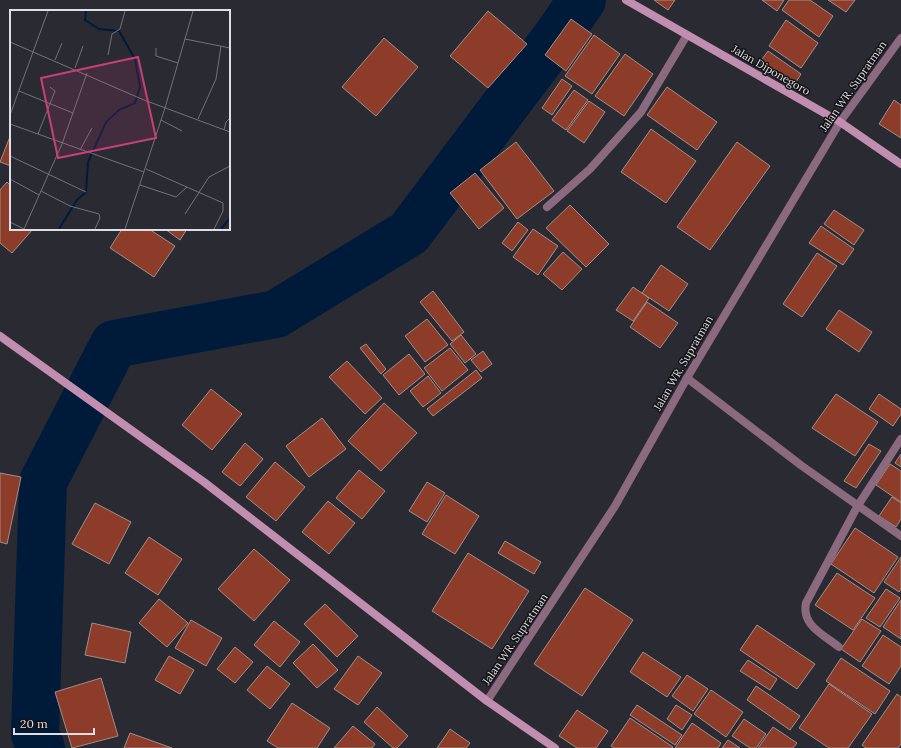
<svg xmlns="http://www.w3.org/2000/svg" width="901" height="748" font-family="Lora,serif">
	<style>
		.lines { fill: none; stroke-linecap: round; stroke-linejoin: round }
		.river { stroke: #001b39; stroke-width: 48 }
		.building { fill: #8c3c28; stroke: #9e908d }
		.street { stroke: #8b6a80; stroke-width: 8 }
		.secondary { stroke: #c18eb0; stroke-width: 8 }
		.labels { text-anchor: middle; stroke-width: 3; stroke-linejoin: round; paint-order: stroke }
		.street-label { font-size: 11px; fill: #dfdfe5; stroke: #131317 }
		.inset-river { fill: none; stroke: #001b39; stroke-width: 2 }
		.inset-road { fill: none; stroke: #72727a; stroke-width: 1 }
		.view { fill: #c84077; fill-opacity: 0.15; stroke: #c84077; stroke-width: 2 }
		.inset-edge { fill: none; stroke: #dfdfe5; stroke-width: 2 }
	</style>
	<rect width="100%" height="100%" fill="#2a2a33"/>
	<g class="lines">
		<!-- river -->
		<polyline class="river" points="41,748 35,734 43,482 114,344 276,314 409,233 558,35 582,0"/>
	</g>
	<!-- building -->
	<g class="building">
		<polygon points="654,0 675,0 668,10"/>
		<polygon points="762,0 784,0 777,11"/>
		<polygon points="789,0 810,0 833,16 819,37 782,10"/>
		<polygon points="828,0 855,0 846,12"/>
		<polygon points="488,11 527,44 488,88 450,56"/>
		<polygon points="571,19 592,34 566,71 545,55"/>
		<polygon points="786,20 818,43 801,68 769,46"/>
		<polygon points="594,35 620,54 592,94 565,76"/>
		<polygon points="384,38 418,67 376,116 342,87"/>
		<polygon points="768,51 801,74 794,85 760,62"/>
		<polygon points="625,54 653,74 624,116 595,96"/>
		<polygon points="562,79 572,86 552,115 542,108"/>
		<polygon points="667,87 717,122 697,150 647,115"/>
		<polygon points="574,90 588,100 566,130 552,120"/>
		<polygon points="894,100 901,105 901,138 879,124"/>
		<polygon points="589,101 605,112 584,143 567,131"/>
		<polygon points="651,129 696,161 666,203 621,172"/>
		<polygon points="11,134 11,166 0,162"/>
		<polygon points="516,142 554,191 517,219 480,170"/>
		<polygon points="737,142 770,166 710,250 677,227"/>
		<polygon points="475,173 504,208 479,229 450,193"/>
		<polygon points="7,182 11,186 11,229 33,229 12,253 0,243 0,190"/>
		<polygon points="570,205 609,244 586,267 546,228"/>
		<polygon points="834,210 864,230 854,245 824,224"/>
		<polygon points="518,222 528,230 512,251 502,243"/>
		<polygon points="821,226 854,249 843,265 809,243"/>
		<polygon points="122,229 149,229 175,246 154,277 110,248"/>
		<polygon points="165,229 187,229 180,240"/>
		<polygon points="533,229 558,246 538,275 513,257"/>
		<polygon points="563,252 582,269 562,290 543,274"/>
		<polygon points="817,253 837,266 802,317 783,304"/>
		<polygon points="661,265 688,284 669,311 642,293"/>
		<polygon points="633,287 649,298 633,321 616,310"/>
		<polygon points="433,291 464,332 452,341 420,302"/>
		<polygon points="647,302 678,323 660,348 630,327"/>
		<polygon points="839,310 872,332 859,352 826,329"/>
		<polygon points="427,319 448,345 425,362 405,336"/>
		<polygon points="461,335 476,354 465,363 450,344"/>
		<polygon points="366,344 386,369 381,374 360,348"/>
		<polygon points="450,348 468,370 442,391 424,368"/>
		<polygon points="483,351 492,364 481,372 471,360"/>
		<polygon points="409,354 425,374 399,395 383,375"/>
		<polygon points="347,361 382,398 365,414 329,377"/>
		<polygon points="476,370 482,378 433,416 427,409"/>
		<polygon points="428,376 441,393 423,407 410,391"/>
		<polygon points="211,389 242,414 212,450 182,425"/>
		<polygon points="836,394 878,422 855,456 812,428"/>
		<polygon points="879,394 901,409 901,414 893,426 869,409"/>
		<polygon points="384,403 417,433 381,471 348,441"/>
		<polygon points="322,418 346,449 309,477 286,446"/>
		<polygon points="245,443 263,459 240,486 222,472"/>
		<polygon points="869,444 881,451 856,488 844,481"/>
		<polygon points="901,454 901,467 895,463"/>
		<polygon points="275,462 305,487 276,521 246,497"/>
		<polygon points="890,464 901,471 901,502 876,485"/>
		<polygon points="359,470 385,491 362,519 336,498"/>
		<polygon points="0,473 21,477 7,544 0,542"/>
		<polygon points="427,482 445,493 427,522 409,511"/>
		<polygon points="446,495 479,516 455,554 422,534"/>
		<polygon points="892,497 901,503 901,519 896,527 879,516"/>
		<polygon points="328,501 355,523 329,554 302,532"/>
		<polygon points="95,503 131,522 109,564 72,544"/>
		<polygon points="855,528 898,557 874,593 831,564"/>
		<polygon points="149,537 182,559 158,595 125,573"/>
		<polygon points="505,541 541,562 534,574 498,553"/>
		<polygon points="254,549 290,580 254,621 218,589"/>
		<polygon points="468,553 529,591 492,649 432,611"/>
		<polygon points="901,557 901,590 899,592 884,582"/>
		<polygon points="837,573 875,598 853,630 815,605"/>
		<polygon points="585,588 633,620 582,696 534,664"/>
		<polygon points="886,589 900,598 880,627 866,618"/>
		<polygon points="159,599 188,623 167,647 139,623"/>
		<polygon points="901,600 901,639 883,627"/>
		<polygon points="325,604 358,636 337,657 304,624"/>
		<polygon points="862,619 881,631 860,662 841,649"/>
		<polygon points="191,620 222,638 206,666 175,648"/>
		<polygon points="274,621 300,642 280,667 254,645"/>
		<polygon points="92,623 131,632 125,663 85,655"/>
		<polygon points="757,625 815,664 797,689 740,650"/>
		<polygon points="883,635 901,647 901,666 889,684 862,666"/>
		<polygon points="313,644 338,670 317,688 293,663"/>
		<polygon points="235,647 253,662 235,683 217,669"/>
		<polygon points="643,652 681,677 667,697 630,672"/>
		<polygon points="169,656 194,670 180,694 155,680"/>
		<polygon points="358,656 382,673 358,705 334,689"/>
		<polygon points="841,658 890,691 875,714 826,681"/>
		<polygon points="748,660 777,679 770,690 740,671"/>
		<polygon points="267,666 290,684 270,709 247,690"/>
		<polygon points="687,675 708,689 693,711 672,696"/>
		<polygon points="101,678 118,736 72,748 55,692"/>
		<polygon points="829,684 872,714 848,748 829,748 799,728"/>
		<polygon points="756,686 800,716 790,730 747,700"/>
		<polygon points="711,690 743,712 726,737 694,714"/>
		<polygon points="897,694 901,697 901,744 898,748 866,748 862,745"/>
		<polygon points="292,703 330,728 317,748 278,748 267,741"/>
		<polygon points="637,705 682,735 675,745 630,715"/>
		<polygon points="676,705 692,715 682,730 667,719"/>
		<polygon points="377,707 408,736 397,748 393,748 364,722"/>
		<polygon points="577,710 608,731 596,748 577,748 559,736"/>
		<polygon points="630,718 673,747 672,748 614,748 611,746"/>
		<polygon points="744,719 766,734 756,748 750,748 732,736"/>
		<polygon points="692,723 721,743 718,748 675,748"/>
		<polygon points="353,726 375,744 372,748 334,748"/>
		<polygon points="773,727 797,743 793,748 758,748"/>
		<polygon points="450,729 470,743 466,748 437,748"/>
		<polygon points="130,733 172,748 124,748"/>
		<polygon points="728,740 740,748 722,748"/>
	</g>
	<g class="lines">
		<!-- street -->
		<g class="street">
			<polyline points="547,207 590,169 641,112 687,35"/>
			<polyline points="687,378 802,466 901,536"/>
			<path d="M 839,647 C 824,635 801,625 806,603 L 857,507 L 901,439"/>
			<polyline points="487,701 615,506 687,378 840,122 901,38"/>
		</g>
		<!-- secondary -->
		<g class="secondary">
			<polyline points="626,0 840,122 901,164"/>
			<polyline points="0,336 204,482 487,701 555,748"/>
		</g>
	</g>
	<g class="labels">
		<!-- street labels -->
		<g class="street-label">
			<text transform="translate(771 70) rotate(30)" y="4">Jalan Diponegoro</text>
			<text transform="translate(853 86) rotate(-55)" y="4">Jalan WR. Supratman</text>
			<text transform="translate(683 363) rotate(-60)" y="4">Jalan WR. Supratman</text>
			<text transform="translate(515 639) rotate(-56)" y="4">Jalan WR. Supratman</text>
		</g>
	</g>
	<!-- overview -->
	<g transform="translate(10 10)">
		<rect width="220" height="220" fill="#2a2a33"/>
		<path class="inset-river" d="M 49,219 L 67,190 L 76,182 L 78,152 L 96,112 L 109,100 L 125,93 L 130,77 L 125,49 L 109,21 L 89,19 L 75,10 L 76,1M 211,219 L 220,208"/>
		<path class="inset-road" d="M 175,29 L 220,38M 0,32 L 134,90 L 220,122M 146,38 L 146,46 L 168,53M 98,45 L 102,24 L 110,19 L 115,1M 45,50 L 52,33M 65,58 L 73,36M 9,81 L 63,103M 0,105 L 38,1M 188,109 L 206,69 L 211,36M 151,110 L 172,121M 0,114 L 134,162M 214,120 L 216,112 L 220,108M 28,124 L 45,81 L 40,77M 70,140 L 82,118M 0,146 L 76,182M 136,159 L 213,193 L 213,201 L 204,219M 0,169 L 29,185M 130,175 L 166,187 L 177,177M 31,181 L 60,196 L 89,204 L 90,208 L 85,219M 175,204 L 199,167 L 220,156M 0,212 L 14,219M 14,219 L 52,134 L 77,63M 115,219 L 155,98 L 183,1"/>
		<path class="view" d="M 128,47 L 146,128 L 48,148 L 31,68 Z"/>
		<rect width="220" height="220" class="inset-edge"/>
	</g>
	<!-- scale -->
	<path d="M14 728v6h80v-6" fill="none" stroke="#dfdfe5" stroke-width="2"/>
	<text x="20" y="728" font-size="12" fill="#dfdfe5" stroke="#131317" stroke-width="3" paint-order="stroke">20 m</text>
</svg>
